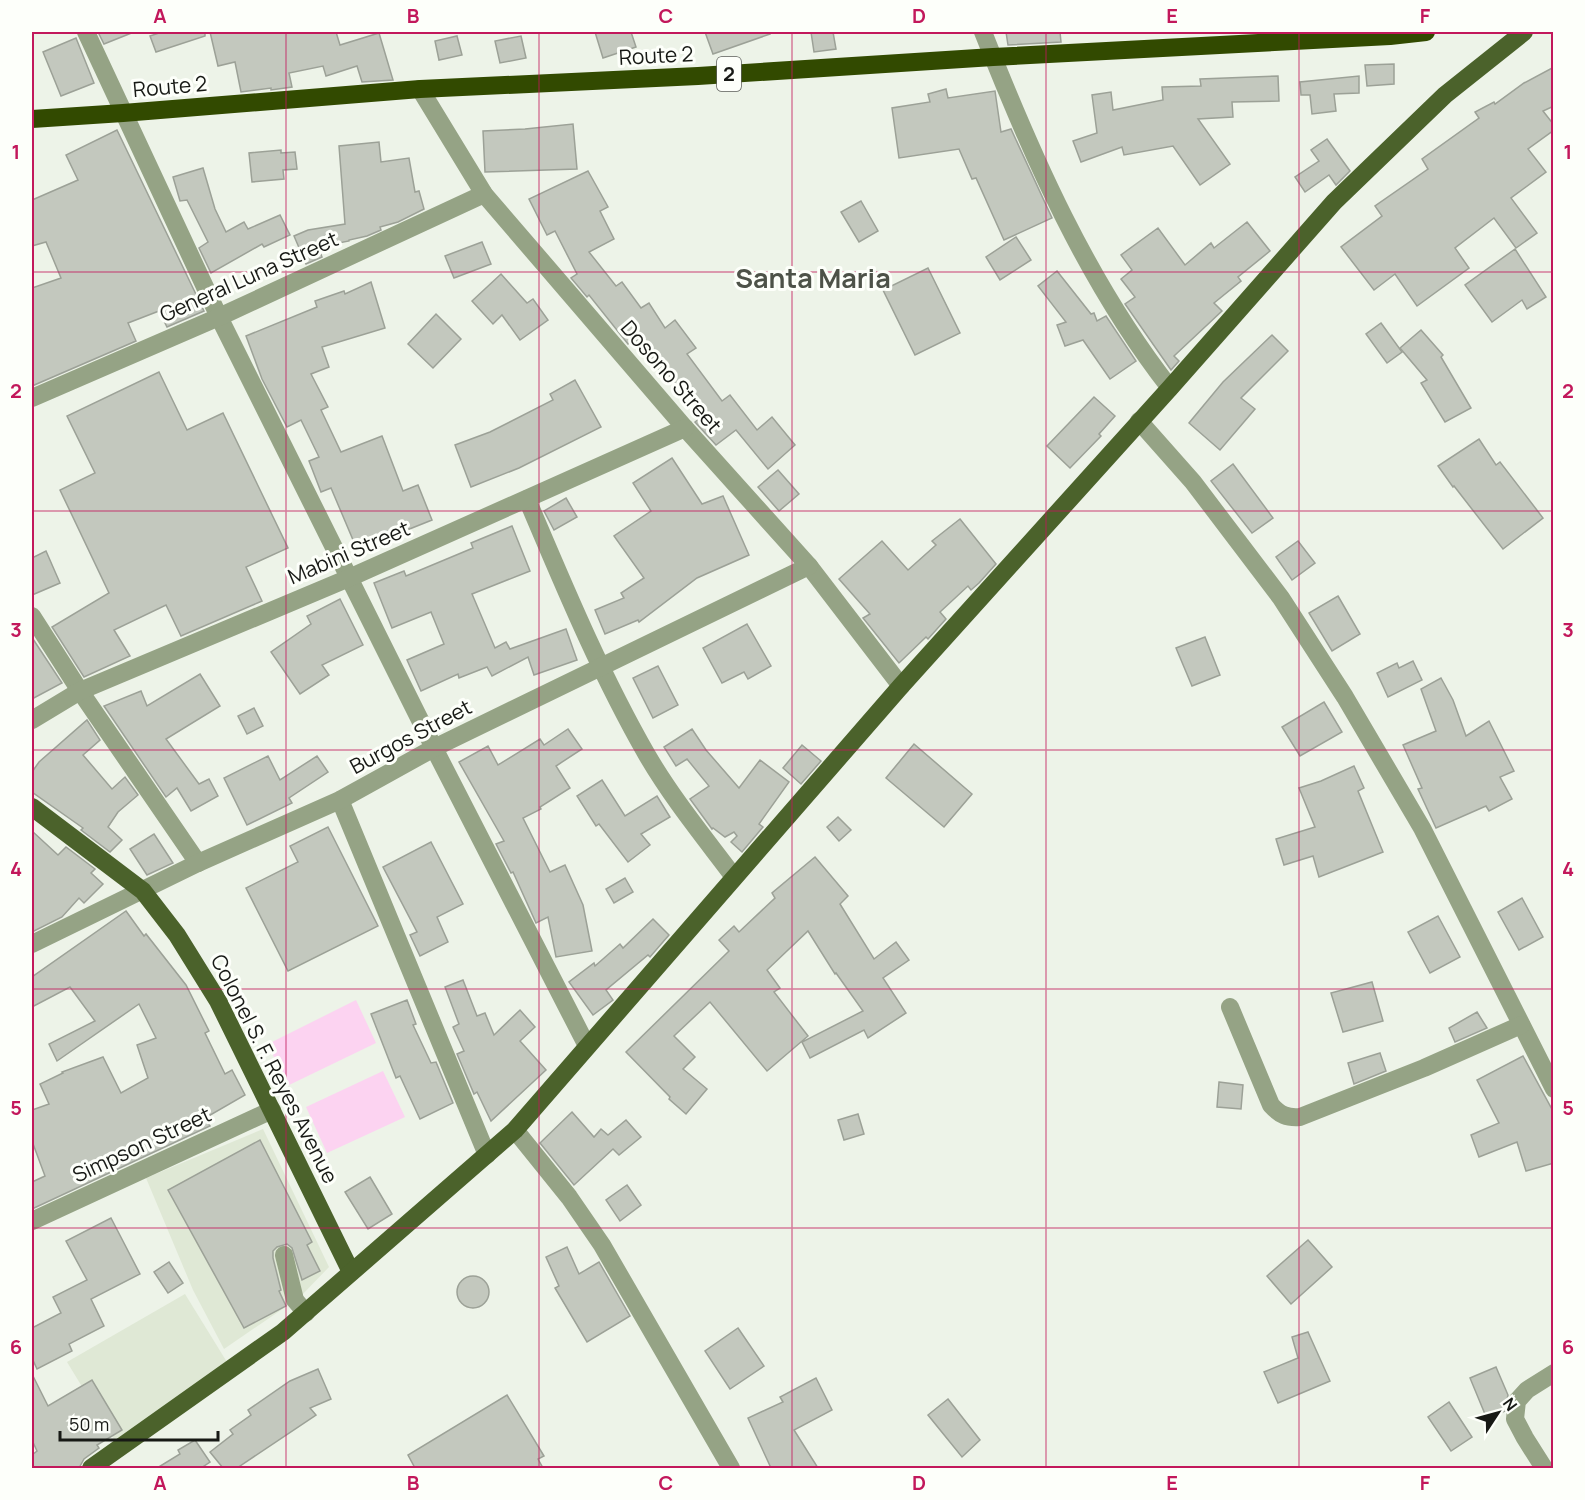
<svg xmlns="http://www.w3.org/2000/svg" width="1585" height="1500" font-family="Manrope,sans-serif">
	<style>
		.built { fill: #dfe8d5 }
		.green { fill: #fcd3f1 }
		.building { fill: #c3c8be; stroke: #9ca197; stroke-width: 1.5 }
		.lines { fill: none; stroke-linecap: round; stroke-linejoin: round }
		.minor { stroke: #95a385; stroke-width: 18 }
		.major { stroke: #4b622b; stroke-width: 18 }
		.highway { stroke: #324a00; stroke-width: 18 }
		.grid { fill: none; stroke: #c2185b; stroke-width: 1.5; stroke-opacity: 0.55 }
		.labels { text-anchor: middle; stroke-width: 6; stroke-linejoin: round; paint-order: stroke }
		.shield { fill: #fdfffa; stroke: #5c5e5a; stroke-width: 1.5 }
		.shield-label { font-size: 20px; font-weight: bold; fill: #171915 }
		.street-label { font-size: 21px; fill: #171915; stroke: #fdfffa }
		.district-label { font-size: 27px; font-weight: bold; fill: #4d5248; stroke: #fdfffa }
		.neatline { fill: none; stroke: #c2185b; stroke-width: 2 }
		.grid-label { font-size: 20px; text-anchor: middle; font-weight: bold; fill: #c2185b }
	</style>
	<rect width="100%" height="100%" fill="#edf3e8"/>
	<!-- built -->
	<g class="built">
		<polygon points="263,1129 329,1267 300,1297 224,1349 193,1290 146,1178"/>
		<polygon points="185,1294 230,1367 117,1444 67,1362"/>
	</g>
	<!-- green -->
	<g class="green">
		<polygon points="356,1000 376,1043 287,1086 268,1044"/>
		<polygon points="383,1071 405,1117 327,1153 306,1107"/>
	</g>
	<!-- building -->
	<g class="building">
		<polygon points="98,32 134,32 104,44"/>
		<polygon points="162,32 205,32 205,36 156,52 150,36"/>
		<polygon points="210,32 336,32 340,45 379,33 393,80 362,82 357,66 326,76 323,66 289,73 292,87 271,90 271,88 241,92 235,62 218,66"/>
		<polygon points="595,32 631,32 636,47 603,58"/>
		<polygon points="705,32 769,32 770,34 713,54"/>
		<polygon points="811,32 833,32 836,49 814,52"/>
		<polygon points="1006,32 1060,32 1061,42 1008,45"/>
		<polygon points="457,36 462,55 439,60 435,41"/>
		<polygon points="521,36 526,58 500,63 495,41"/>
		<polygon points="76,38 94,83 61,96 43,52"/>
		<polygon points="1394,64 1394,84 1367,86 1365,65"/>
		<polygon points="1554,67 1554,106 1543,111 1554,125 1554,130 1528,149 1546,172 1511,198 1537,233 1516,248 1494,218 1455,248 1469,268 1417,306 1395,274 1374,290 1341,247 1382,216 1375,206 1428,169 1422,159 1479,118 1475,112 1494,102 1495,104 1524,83"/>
		<polygon points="1278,76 1279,101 1232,102 1233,117 1198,119 1230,164 1200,185 1173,146 1124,155 1122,147 1081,162 1073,141 1097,133 1092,95 1111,92 1113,110 1163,100 1162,87 1201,86 1200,79"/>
		<polygon points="1359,76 1359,93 1334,94 1336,111 1312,114 1310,95 1301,95 1300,82"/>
		<polygon points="946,89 948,98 995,91 1001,132 1011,129 1052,218 1004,240 976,178 972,179 959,149 899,158 892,108 930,102 928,94"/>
		<polygon points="573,124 577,169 485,172 483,131 525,129"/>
		<polygon points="117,130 204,311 167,327 159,311 128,323 136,341 32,386 32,288 61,278 46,242 32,246 32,200 78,180 66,155"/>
		<polygon points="1327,139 1350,171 1336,185 1329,175 1305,192 1295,177 1319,161 1311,150"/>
		<polygon points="379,142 381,162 409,158 415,192 419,191 424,209 398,222 380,227 381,230 367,236 349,240 349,241 318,247 322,257 306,264 294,236 308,230 345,224 339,146"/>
		<polygon points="281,150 281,153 295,152 297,169 283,170 284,179 252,182 249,153"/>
		<polygon points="203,168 215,209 226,232 244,222 248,229 280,215 290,235 264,247 262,244 211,273 199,248 208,242 187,200 180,201 173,177"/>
		<polygon points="588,171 608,207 600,211 614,239 589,252 616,286 622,282 641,308 649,303 665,328 675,320 696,348 687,354 722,401 730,395 757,430 772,417 795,445 768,469 736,430 716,445 695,422 700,418 666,371 662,374 635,339 628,344 589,295 587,297 571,278 577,274 555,231 547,235 529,199"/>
		<polygon points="861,201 878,231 859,242 841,212"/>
		<polygon points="1247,222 1270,251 1238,277 1241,281 1214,303 1222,311 1174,356 1179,361 1171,370 1125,304 1135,297 1121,279 1132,270 1121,255 1158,228 1185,265 1211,243 1214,248"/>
		<polygon points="1016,237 1031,260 1000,280 986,257"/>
		<polygon points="482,242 491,264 454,278 445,256"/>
		<polygon points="1515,249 1546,297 1527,309 1522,300 1492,322 1465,285"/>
		<polygon points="928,268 960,333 915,355 883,290"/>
		<polygon points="1057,271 1091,314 1094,313 1097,321 1106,316 1136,361 1110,379 1083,340 1065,346 1057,325 1066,322 1038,286"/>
		<polygon points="501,274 527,303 533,299 548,320 520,340 502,315 493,324 472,301"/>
		<polygon points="371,282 385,328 322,347 329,367 311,374 328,407 321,410 341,452 382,436 403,491 418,485 432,520 392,536 394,540 359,554 331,488 321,492 309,461 319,457 301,420 287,427 262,379 246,336 317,307 315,301 344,291 345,294"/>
		<polygon points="436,314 461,339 433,368 408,344"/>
		<polygon points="1381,323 1402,352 1387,363 1366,334"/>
		<polygon points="1421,330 1443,355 1441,357 1471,408 1445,422 1421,383 1427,380 1400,348"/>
		<polygon points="1272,335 1288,351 1241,398 1255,409 1220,450 1189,423 1223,382"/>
		<polygon points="159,372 187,430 223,413 288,548 246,567 262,601 181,636 166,605 114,630 130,656 84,677 52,627 109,593 60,490 95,473 67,416"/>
		<polygon points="575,380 601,427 519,468 471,487 455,445 490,432 553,400 550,394"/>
		<polygon points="1094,397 1115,416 1099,434 1101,436 1070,468 1047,446"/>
		<polygon points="1479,439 1496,465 1500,462 1543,518 1503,549 1454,486 1453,487 1438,466"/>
		<polygon points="672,458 702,504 723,496 749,555 697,578 639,622 638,620 605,634 595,610 624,598 621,593 644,578 614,536 651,511 633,483"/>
		<polygon points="1233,464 1273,518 1252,533 1211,481"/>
		<polygon points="778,470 799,494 779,511 758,487"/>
		<polygon points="566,498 577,517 554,530 544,511"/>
		<polygon points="960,519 996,564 979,583 971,590 968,586 940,612 946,619 928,639 926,637 899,663 863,618 870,614 839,579 882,541 908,570 936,545 932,541"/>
		<polygon points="512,526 530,571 472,594 495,648 506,642 510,649 566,629 577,660 534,675 528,657 492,676 487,667 459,678 458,674 421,691 407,660 444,644 431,612 392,628 374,583 404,571 406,576 473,548 471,543"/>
		<polygon points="1298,541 1315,563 1292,580 1276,557"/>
		<polygon points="46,551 60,583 32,595 32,558"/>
		<polygon points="1338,596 1360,634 1332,651 1309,613"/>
		<polygon points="340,599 363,645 322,665 329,675 300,694 271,652 311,624 307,616"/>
		<polygon points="747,624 771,666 748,679 744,672 722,683 703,648"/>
		<polygon points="1205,637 1220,675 1192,686 1176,648"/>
		<polygon points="33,639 62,683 32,699 32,640"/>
		<polygon points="1413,661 1422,680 1388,697 1377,673 1397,663 1399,668"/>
		<polygon points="658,666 678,705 653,718 633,678"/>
		<polygon points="200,674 220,706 166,739 199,784 209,779 218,796 191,811 177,788 166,797 104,706 141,691 147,706"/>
		<polygon points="1441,678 1453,700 1466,736 1489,721 1514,771 1500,777 1512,799 1489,811 1486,806 1436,828 1418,789 1422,788 1403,745 1436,731 1421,689"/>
		<polygon points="1324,702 1342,732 1300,756 1282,727"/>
		<polygon points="254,708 263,726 247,734 238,716"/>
		<polygon points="87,720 100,740 83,755 112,789 125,777 138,795 118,812 108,827 122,840 110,852 81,830 83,828 32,792 32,772 39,762"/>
		<polygon points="568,729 582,749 556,766 570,788 540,807 541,809 523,818 550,872 565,865 583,905 592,951 556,957 548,917 536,923 513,872 511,873 496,844 504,841 459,762 488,746 498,765 540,739 544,745"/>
		<polygon points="692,729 706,750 739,788 760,760 789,782 759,824 763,827 742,852 731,842 737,836 734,832 725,837 713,828 712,829 690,799 709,786 687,759 676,766 664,747"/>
		<polygon points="914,744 972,794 944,827 886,778"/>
		<polygon points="802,745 821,761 801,784 783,768"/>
		<polygon points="268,756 280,780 317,756 328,772 289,798 292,803 247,825 224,778"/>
		<polygon points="1354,766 1364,788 1358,791 1383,852 1319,877 1313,856 1284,865 1276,839 1315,827 1299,788 1321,781"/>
		<polygon points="602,780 625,816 657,796 670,817 641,834 650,845 628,862 599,824 596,826 577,796"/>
		<polygon points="838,817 851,830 839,841 827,827"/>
		<polygon points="328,827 378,926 288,971 246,888 298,862 290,846"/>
		<polygon points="32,831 58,855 66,847 95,869 91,873 103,884 84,903 79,898 62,917 32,932"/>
		<polygon points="154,834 173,863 147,875 130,849"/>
		<polygon points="431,842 463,904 437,917 448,942 420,956 410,935 417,932 383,867"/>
		<polygon points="815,857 848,896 840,904 874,959 896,942 909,960 883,978 906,1013 868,1038 864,1030 810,1058 802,1042 863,1011 836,973 835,974 808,931 767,970 780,988 774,992 808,1036 767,1071 710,1002 674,1036 695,1057 683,1069 707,1089 686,1114 669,1099 670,1097 626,1052 729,951 719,940 734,926 739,932 775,898 772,893"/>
		<polygon points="625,878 633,892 614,903 606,889"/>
		<polygon points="1522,898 1543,937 1519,950 1498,912"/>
		<polygon points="126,911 144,936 146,934 186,985 209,1031 205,1033 225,1074 232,1070 245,1095 205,1118 210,1126 32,1209 32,1182 45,1176 32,1141 32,1110 49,1104 40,1084 63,1073 62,1072 103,1057 121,1093 148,1078 137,1045 156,1038 139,1004 57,1061 49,1044 95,1021 70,987 32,1007 32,977"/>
		<polygon points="1438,916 1460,957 1430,973 1408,932"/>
		<polygon points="653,919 669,935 650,957 648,955 606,990 613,1000 593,1015 569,982 594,963 595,966 620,944 623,948"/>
		<polygon points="463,980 477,1016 485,1013 494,1035 520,1010 535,1027 520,1041 546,1070 491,1121 477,1092 474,1094 457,1054 464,1051 453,1027 459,1024 445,987"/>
		<polygon points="1372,982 1383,1021 1343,1032 1331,993"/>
		<polygon points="407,1000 416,1024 413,1025 431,1063 436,1062 453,1103 420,1119 400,1076 396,1078 371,1014"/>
		<polygon points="1477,1012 1487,1028 1455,1042 1449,1028"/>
		<polygon points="1380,1053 1386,1071 1354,1084 1348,1063"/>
		<polygon points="1523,1056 1554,1113 1554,1163 1526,1171 1517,1142 1479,1157 1471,1135 1499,1123 1477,1080"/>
		<polygon points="1219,1082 1243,1085 1241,1109 1217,1107"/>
		<polygon points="572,1112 594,1137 601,1129 608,1135 626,1120 641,1137 619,1155 613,1149 574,1185 540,1143"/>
		<polygon points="858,1114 864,1134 844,1140 838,1120"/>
		<polygon points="260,1140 312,1242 307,1245 320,1271 302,1280 292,1248 287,1244 277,1247 273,1251 273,1258 281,1290 279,1291 286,1306 244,1328 168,1190"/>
		<polygon points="370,1177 392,1214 368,1229 345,1192"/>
		<polygon points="627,1185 641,1205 620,1221 606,1200"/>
		<polygon points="111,1218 140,1274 91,1299 104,1326 69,1344 72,1351 37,1369 32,1358 32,1328 61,1313 53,1297 87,1280 66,1241"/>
		<polygon points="1308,1240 1332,1267 1291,1304 1267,1276"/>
		<polygon points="567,1247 579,1274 599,1262 630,1316 587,1342 555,1288 559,1286 546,1257"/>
		<polygon points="169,1262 183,1283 168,1293 154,1272"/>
		<circle cx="473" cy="1292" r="16"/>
		<polygon points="738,1328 764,1366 730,1389 705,1351"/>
		<polygon points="1308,1332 1330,1381 1278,1403 1264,1372 1298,1358 1292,1337"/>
		<polygon points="1496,1367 1508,1395 1505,1411 1487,1419 1470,1378"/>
		<polygon points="318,1369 331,1399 310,1408 316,1415 237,1468 223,1468 210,1452 233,1434 230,1430 251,1415 248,1410 290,1381"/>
		<polygon points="32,1374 48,1406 92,1380 122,1430 97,1445 99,1448 84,1459 79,1468 32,1468 32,1455 37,1451 32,1440"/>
		<polygon points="816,1378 832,1410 794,1430 818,1468 771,1468 748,1418 783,1402 780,1397"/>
		<polygon points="507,1395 544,1456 538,1459 543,1468 415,1468 408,1455"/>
		<polygon points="948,1399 980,1440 962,1457 928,1415"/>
		<polygon points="1449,1402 1472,1437 1451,1451 1428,1417"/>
		<polygon points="195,1440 210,1462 201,1468 157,1468 180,1454 178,1450"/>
	</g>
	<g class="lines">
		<!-- minor -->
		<g class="minor">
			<polyline points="86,32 219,317 434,748 587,1046"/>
			<path d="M 983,32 C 1032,156 1087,282 1170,388"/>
			<polyline points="420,89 484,194 685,428 809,566 901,686"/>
			<polyline points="32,398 219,317 484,194"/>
			<polyline points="1139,421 1193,482 1281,598 1345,697 1422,828 1554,1089"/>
			<path d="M 527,499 C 564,586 600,673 647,755 C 672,798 704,837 734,877"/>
			<polyline points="32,616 80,691 198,863"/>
			<polyline points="32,720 80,691 349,578 685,428"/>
			<polyline points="340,800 487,1155"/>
			<polyline points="32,944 198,863 340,800 434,748 809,566"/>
			<path d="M 1230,1007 L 1271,1105 C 1280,1115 1287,1118 1300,1117 L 1424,1068 L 1521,1025"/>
			<polyline points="515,1130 569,1197 602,1245 731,1468"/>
			<polyline points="32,1221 272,1110"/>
			<polyline points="284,1255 295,1300 306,1313"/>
			<polyline points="1544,1468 1525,1438 1515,1419 1517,1401 1527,1390 1554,1373"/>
		</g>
		<!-- major -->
		<g class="major">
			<polyline points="32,807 143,891 177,935 218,1001 351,1272"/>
			<polyline points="91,1468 283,1332 515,1130 901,686 1170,388 1334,202 1445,95 1524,32"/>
		</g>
		<!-- highway -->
		<polyline class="highway" points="32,119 123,113 420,89 698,76 993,57 1390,36 1426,32"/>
	</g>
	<!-- grid -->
	<path class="grid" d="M 286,32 L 286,1468M 539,32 L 539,1468M 792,32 L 792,1468M 1046,32 L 1046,1468M 1299,32 L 1299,1468M 32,272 L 1554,272M 32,511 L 1554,511M 32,750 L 1554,750M 32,989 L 1554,989M 32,1228 L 1554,1228"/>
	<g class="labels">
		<!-- shield labels -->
		<rect class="shield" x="717" y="57" width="24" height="34" rx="4.5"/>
		<g class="shield-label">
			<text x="729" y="81">2</text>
		</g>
		<!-- street labels -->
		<g class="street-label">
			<text transform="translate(656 56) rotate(-3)" y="7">Route 2</text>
			<text transform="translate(170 87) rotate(-5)" y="7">Route 2</text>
			<text transform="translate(249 277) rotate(-24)" y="7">General Luna Street</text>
			<text transform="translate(671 377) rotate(49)" y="7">Dosono Street</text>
			<text transform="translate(349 553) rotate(-23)" y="7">Mabini Street</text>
			<text transform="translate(411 737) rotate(-28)" y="7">Burgos Street</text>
			<text transform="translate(274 1069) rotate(63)" y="7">Colonel S. F. Reyes Avenue</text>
			<text transform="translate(142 1145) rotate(-25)" y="7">Simpson Street</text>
		</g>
		<!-- district labels -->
		<g class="district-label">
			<text x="813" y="288">Santa Maria</text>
		</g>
	</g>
	<!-- border -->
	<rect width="1585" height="1500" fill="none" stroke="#fdfffa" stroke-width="66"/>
	<!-- north arrow -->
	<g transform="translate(1498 1413) rotate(54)" stroke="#fdfffa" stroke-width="4.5" paint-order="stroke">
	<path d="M0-4.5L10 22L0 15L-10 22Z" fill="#171915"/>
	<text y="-9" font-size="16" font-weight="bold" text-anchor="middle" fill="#171915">N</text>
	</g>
	<!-- scale -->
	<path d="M60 1431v9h158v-9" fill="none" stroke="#171915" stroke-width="3"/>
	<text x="69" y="1431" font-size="18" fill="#171915" stroke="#fdfffa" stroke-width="4.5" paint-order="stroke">50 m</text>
	<rect x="33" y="33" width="1519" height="1434" class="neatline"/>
	<g class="grid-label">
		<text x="160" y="23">A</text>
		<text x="413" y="23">B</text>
		<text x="666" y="23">C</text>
		<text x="919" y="23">D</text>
		<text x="1172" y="23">E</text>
		<text x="1425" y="23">F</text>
		<text x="16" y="159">1</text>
		<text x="1568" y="159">1</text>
		<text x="16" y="398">2</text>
		<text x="1568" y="398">2</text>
		<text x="16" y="637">3</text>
		<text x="1568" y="637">3</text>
		<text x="16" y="876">4</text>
		<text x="1568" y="876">4</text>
		<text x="16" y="1115">5</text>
		<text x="1568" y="1115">5</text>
		<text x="16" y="1354">6</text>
		<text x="1568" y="1354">6</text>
		<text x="160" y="1490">A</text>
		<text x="413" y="1490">B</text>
		<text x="666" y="1490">C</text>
		<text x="919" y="1490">D</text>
		<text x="1172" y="1490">E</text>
		<text x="1425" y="1490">F</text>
	</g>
</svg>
